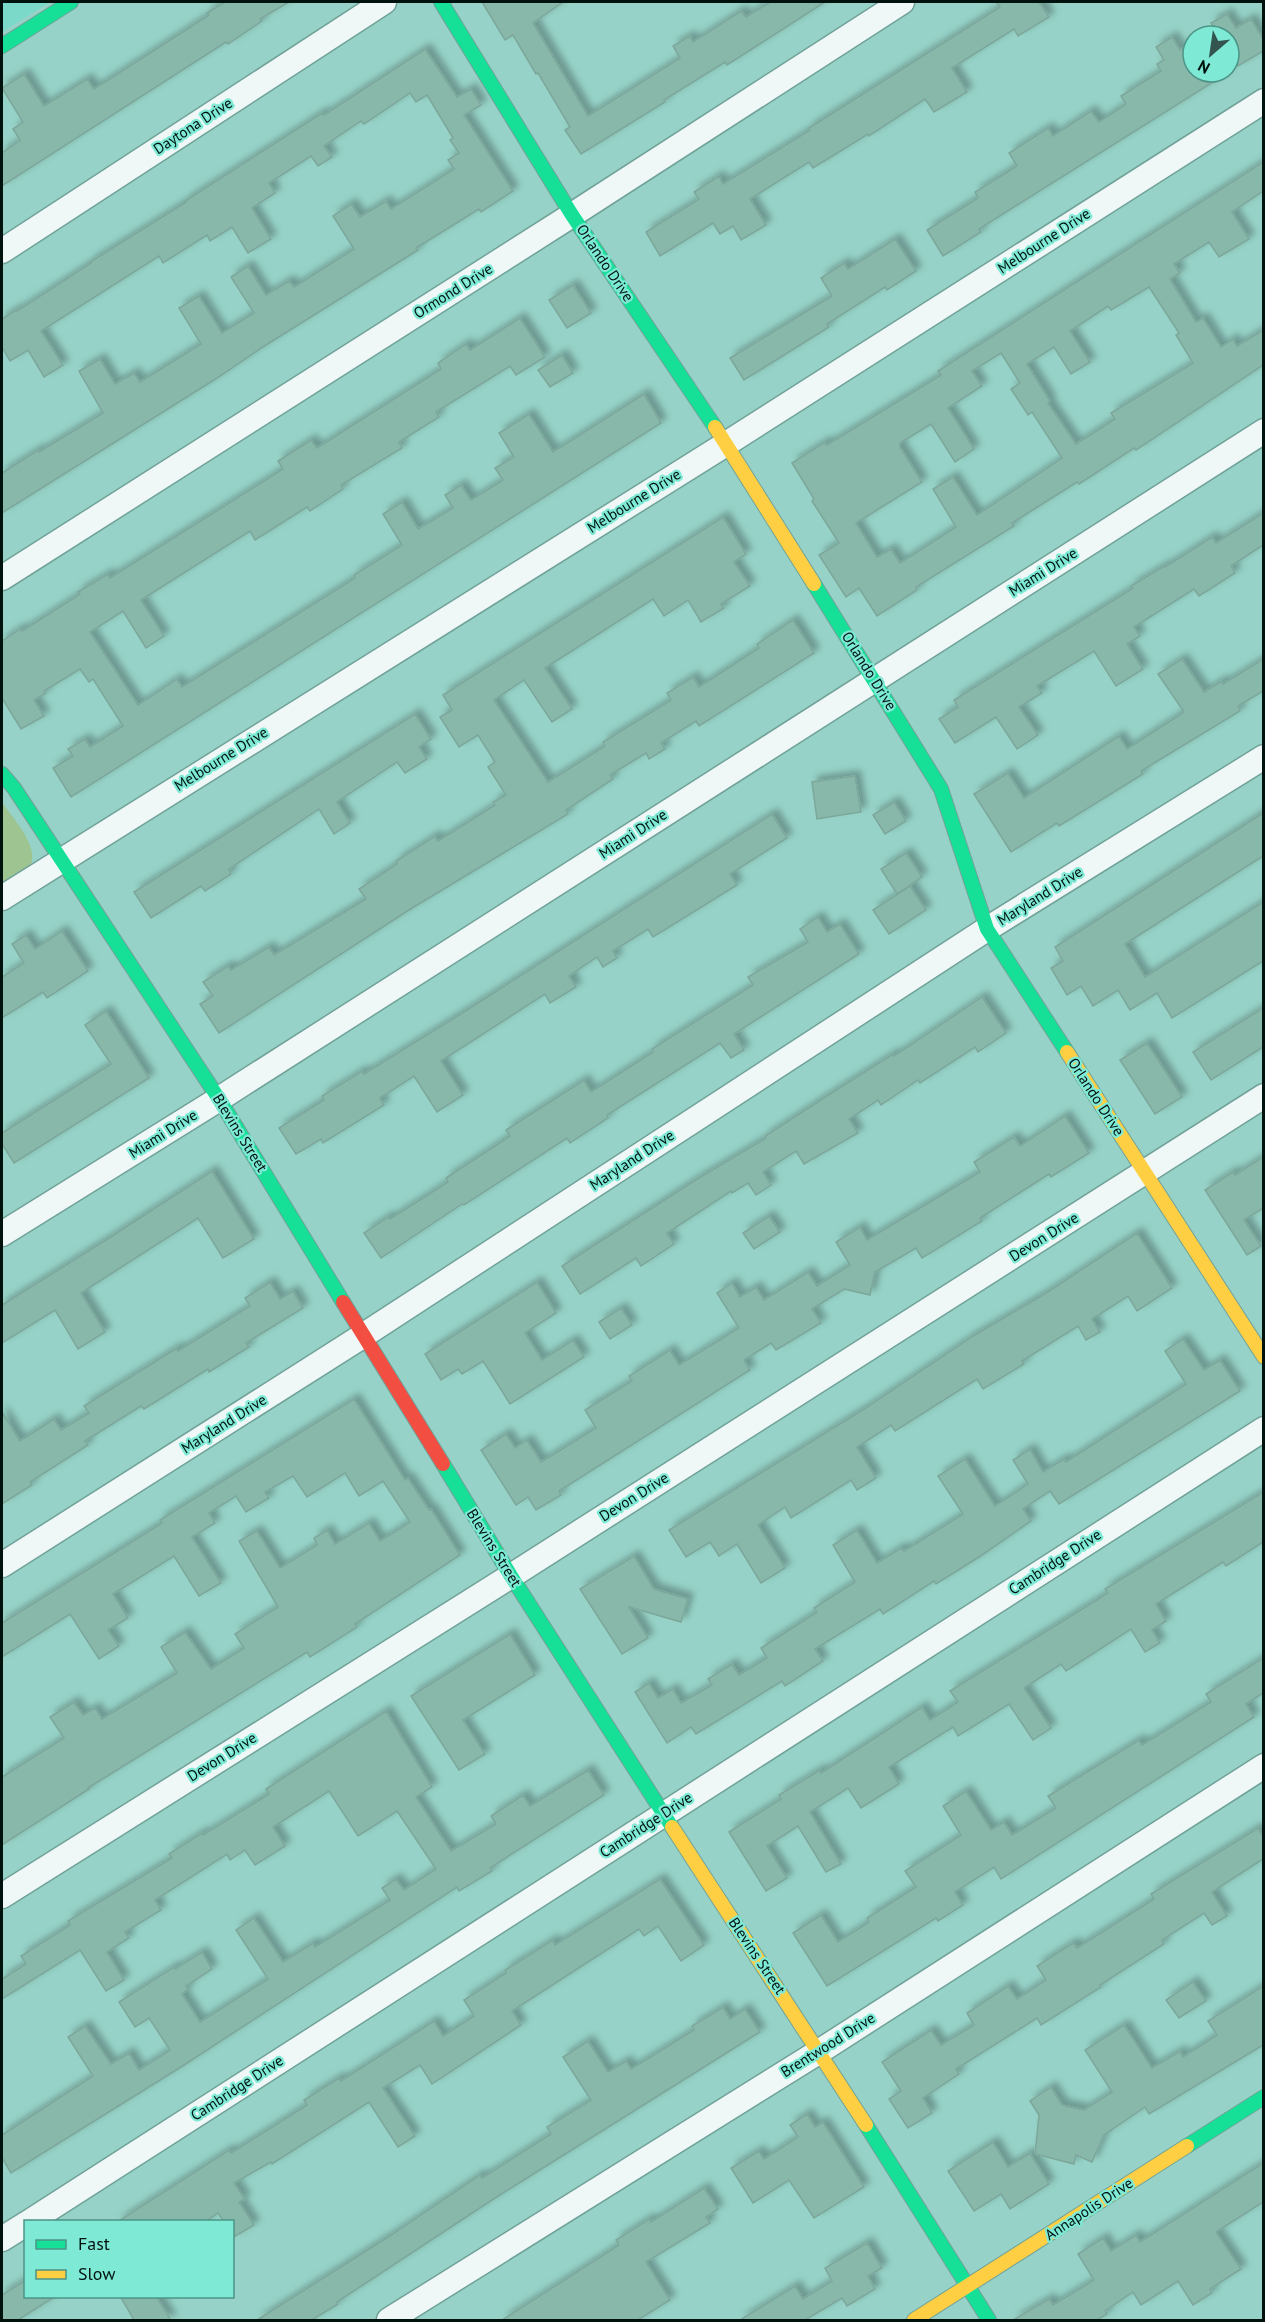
<svg xmlns="http://www.w3.org/2000/svg" width="1265" height="2322" font-family="'PT Sans',sans-serif">
	<style>
		.built { fill: #7ad9c8 }
		.green { fill: #9ec491 }
		.building { fill: #87b8a9; stroke: #7ca79a; stroke-width: 1.5; fill-rule: evenodd; filter: url(#shadow) }
		.lines { fill: none; stroke-linecap: round; stroke-linejoin: round }
		.street-casing { stroke: #70a299; stroke-width: 27 }
		.fast-casing { stroke: #70a299; stroke-width: 16 }
		.slow-casing { stroke: #70a299; stroke-width: 16 }
		.jam-casing { stroke: #70a299; stroke-width: 16 }
		.street { stroke: #eff8f7; stroke-width: 24 }
		.fast { stroke: #16e098; stroke-width: 14 }
		.slow { stroke: #ffcf43; stroke-width: 14 }
		.jam { stroke: #f24e42; stroke-width: 14 }
		.labels { text-anchor: middle; stroke-width: 4.5; stroke-linejoin: round; paint-order: stroke }
		.street-label { font-size: 15px; fill: #00120e; stroke: #7eead6 }
	</style>
	<defs>
		<filter id="shadow"><feDropShadow dx="5.5" dy="-5.5" stdDeviation="3" flood-color="#0004"/></filter>
	</defs>
	<rect width="100%" height="100%" fill="#96d2c7"/>
	<!-- built -->
	<polygon class="built" points="2,2 50,2 2,32"/>
	<!-- green -->
	<path class="green" d="M 2,802 C 14,821 46,851 26,874 C 21,880 9,885 2,889 Z"/>
	<!-- building -->
	<g class="building">
		<polygon points="225,2 289,2 260,19 262,21 228,44 226,42 2,186 2,153 20,140 13,129 23,122 2,88 24,74 44,106 87,79 94,89 209,15 207,13"/>
		<polygon points="482,2 563,2 533,23 588,116 680,58 673,46 690,36 693,42 741,11 746,17 770,2 825,2 727,65 725,62 664,100 665,102 581,154 565,130 570,127 538,73 536,74 513,35 505,40"/>
		<polygon points="996,2 1039,2 1049,17 1018,36 1014,29 952,68 967,92 934,112 925,99 869,136 868,134 813,168 809,162 750,199 766,225 741,240 733,226 720,234 713,223 660,256 646,232 699,199 694,192 719,176 723,184 810,130 809,128 1000,7"/>
		<polygon points="1227,14 1236,28 1251,19 1263,39 1263,51 1238,66 1229,51 1229,36 1219,36 1211,23"/>
		<polygon points="1172,37 1180,50 1193,41 1193,72 1229,72 979,229 981,232 943,256 927,230 978,198 975,192 1017,166 1009,153 1048,128 1053,136 1091,111 1099,122 1126,104 1121,96 1161,71 1157,64 1164,60 1156,47"/>
		<polygon points="425,49 457,97 471,89 481,105 464,115 513,191 481,212 479,209 416,248 418,250 266,345 214,380 2,513 2,473 38,450 39,452 103,413 79,371 100,359 115,384 134,373 140,382 201,344 179,308 199,296 222,333 254,313 231,277 248,266 266,295 289,281 294,287 354,249 333,216 351,204 360,217 386,201 391,209 454,169 448,160 459,153 450,140 453,138 427,95 416,102 410,93 364,124 361,121 324,146 332,157 318,166 311,156 269,183 275,193 252,208 271,239 248,253 232,227 210,241 207,235 163,263 159,256 41,331 63,365 44,377 28,350 10,361 2,347 2,319 16,310 17,311 91,263 90,262 186,202 185,201 322,113 324,115"/>
		<path d="M 1263,162 L 1263,191 L 1232,212 L 1249,239 L 1219,257 L 1209,242 L 1174,264 L 1180,273 L 1170,279 L 1196,322 L 1203,318 L 1221,347 L 1233,339 L 1237,346 L 1263,330 L 1263,365 L 1136,450 L 1134,448 L 1079,484 L 1077,482 L 1012,523 L 1014,526 L 916,587 L 917,590 L 877,616 L 859,588 L 846,597 L 819,555 L 839,543 L 812,501 L 814,499 L 792,463 L 825,442 L 827,445 L 941,375 L 938,371 ZM 1149,287 L 1179,333 L 1176,335 L 1193,363 L 1111,413 L 1115,419 L 1076,444 L 1048,403 L 1050,401 L 1027,364 L 1054,347 L 1071,374 L 1090,362 L 1070,331 L 1108,306 L 1111,310 ZM 1001,353 L 1020,383 L 1011,389 L 1028,415 L 1032,412 L 1062,458 L 977,515 L 953,477 L 933,489 L 956,527 L 900,563 L 891,549 L 877,557 L 856,523 L 922,482 L 900,447 L 900,443 L 931,424 L 955,462 L 974,449 L 948,408 L 982,386 L 972,371 Z"/>
		<polygon points="895,239 916,271 887,290 885,287 827,324 829,327 744,380 730,358 832,296 821,278 844,263 848,269"/>
		<polygon points="573,285 591,313 567,328 549,300"/>
		<polygon points="520,318 545,357 516,375 510,366 436,412 439,417 399,442 402,448 341,485 343,489 310,511 307,507 255,540 250,531 141,600 164,636 146,648 123,611 90,632 138,705 177,679 182,687 355,578 354,575 402,545 383,514 402,502 418,529 453,508 445,495 461,485 471,500 503,480 495,468 514,457 499,433 529,414 553,452 644,394 661,423 71,797 53,768 73,756 68,749 85,739 90,747 123,726 93,679 89,682 80,669 44,691 46,693 34,700 44,716 21,729 2,698 2,641 20,629 22,631 80,594 78,592 108,574 110,578 283,469 278,461 311,440 317,448 441,369 438,363 466,344 470,350"/>
		<polygon points="562,355 573,373 550,387 538,370"/>
		<polygon points="1263,513 1263,545 1231,566 1235,573 1199,596 1194,589 1134,627 1140,636 1127,644 1143,669 1116,686 1094,651 1037,686 1042,693 1019,707 1038,735 1017,749 996,717 955,743 939,719 958,707 954,700 1133,588 1131,586 1164,566 1165,567 1212,537 1216,543"/>
		<polygon points="723,517 746,554 734,562 750,586 721,604 724,608 701,622 688,600 664,616 653,599 545,668 572,709 552,722 524,680 494,700 548,782 605,746 603,742 671,700 667,693 693,677 699,687 759,648 757,644 793,620 814,653 699,726 696,721 661,743 665,749 649,759 646,753 610,775 613,779 566,810 568,814 409,910 219,1033 200,1004 213,996 203,982 228,966 231,970 269,947 274,955 366,899 359,889 397,864 396,861 435,836 438,841 495,805 493,802 506,795 488,767 495,762 478,735 459,747 440,717 452,710 443,695"/>
		<polygon points="1182,659 1204,692 1222,681 1223,684 1263,659 1263,691 1238,706 1240,711 1141,771 1143,774 1059,826 1057,823 1011,852 974,794 1008,773 1024,798 1119,736 1127,749 1184,712 1158,674"/>
		<polygon points="415,714 431,739 419,747 427,759 405,773 397,762 337,802 350,823 334,834 319,809 229,869 231,874 205,891 201,886 151,918 134,892"/>
		<polygon points="855,776 861,812 817,819 812,782"/>
		<polygon points="894,802 906,821 885,834 873,815"/>
		<polygon points="1263,813 1263,856 1125,944 1145,977 1263,902 1263,961 1172,1018 1157,993 1130,1010 1118,990 1093,1006 1081,986 1067,995 1051,968 1063,961 1055,947"/>
		<polygon points="772,814 787,838 730,874 737,885 653,937 648,929 613,951 617,958 603,967 597,957 569,976 576,987 550,1003 545,994 441,1061 463,1095 437,1112 414,1076 380,1098 384,1105 323,1143 321,1139 296,1154 279,1128 324,1100 322,1096 362,1071 364,1074 467,1010"/>
		<polygon points="906,853 922,877 897,894 881,869"/>
		<polygon points="910,886 926,910 889,934 873,910"/>
		<polygon points="818,917 827,932 840,924 859,954 734,1034 744,1050 731,1058 720,1043 607,1115 608,1118 570,1143 567,1138 464,1205 462,1204 381,1258 364,1233 388,1217 390,1219 448,1182 446,1178 510,1136 506,1130 584,1080 591,1092 653,1052 652,1049 753,985 748,977 808,942 800,929"/>
		<polygon points="62,931 88,971 47,998 43,992 2,1018 2,977 24,963 12,944 26,935 35,949"/>
		<polygon points="982,997 1006,1033 978,1052 975,1047 920,1083 918,1080 881,1105 878,1100 849,1119 858,1133 804,1164 796,1151 763,1172 771,1185 756,1195 748,1183 732,1193 731,1191 667,1233 674,1244 641,1266 636,1258 580,1294 562,1266 697,1179 766,1138 765,1136 844,1085 893,1054 894,1056"/>
		<polygon points="1263,1008 1263,1047 1211,1080 1193,1052"/>
		<polygon points="106,1011 149,1078 14,1163 2,1144 2,1133 111,1064 85,1025"/>
		<polygon points="1147,1043 1182,1097 1155,1114 1120,1060"/>
		<polygon points="1065,1116 1089,1153 1051,1177 1049,1174 980,1218 982,1221 922,1258 916,1248 875,1272 870,1295 844,1289 812,1309 821,1323 776,1350 771,1343 744,1360 750,1370 559,1491 561,1495 536,1510 528,1497 516,1505 481,1450 506,1434 515,1448 527,1440 541,1462 596,1428 585,1410 632,1381 629,1376 670,1350 679,1365 739,1328 717,1293 732,1283 740,1297 756,1287 764,1300 808,1272 817,1286 850,1265 836,1242 860,1227 867,1240 980,1172 974,1162 1014,1137 1020,1146"/>
		<polygon points="1263,1157 1263,1208 1244,1220 1261,1246 1247,1255 1205,1190 1233,1172 1235,1175"/>
		<polygon points="212,1171 254,1239 223,1258 198,1218 81,1293 105,1332 78,1349 55,1310 2,1343 2,1305 109,1238"/>
		<polygon points="769,1216 780,1232 754,1249 743,1233"/>
		<polygon points="1137,1233 1172,1288 1137,1311 1128,1296 1092,1319 1100,1332 1086,1340 1078,1326 1022,1361 1024,1364 983,1389 977,1379 895,1431 891,1425 857,1447 876,1478 857,1490 851,1480 791,1518 785,1507 758,1525 785,1568 761,1583 737,1544 719,1556 710,1542 686,1557 669,1530 864,1409 973,1336 1046,1293"/>
		<polygon points="270,1282 280,1299 293,1291 303,1308 246,1343 249,1347 209,1372 208,1369 144,1409 141,1406 85,1441 88,1445 30,1482 32,1485 2,1504 2,1412 20,1441 54,1419 61,1430 89,1413 84,1406 177,1348 178,1351 250,1306 245,1298"/>
		<polygon points="537,1282 556,1313 525,1333 542,1360 573,1340 584,1357 510,1404 483,1361 462,1374 458,1369 441,1380 425,1354"/>
		<polygon points="621,1308 632,1325 610,1339 599,1322"/>
		<polygon points="1183,1339 1204,1370 1220,1360 1240,1391 1059,1504 1050,1491 1023,1509 1031,1521 979,1557 936,1584 934,1581 883,1614 880,1609 815,1649 823,1661 785,1686 782,1681 696,1734 691,1727 667,1743 635,1692 649,1683 658,1698 673,1689 681,1703 712,1685 708,1679 732,1664 739,1675 767,1658 761,1648 817,1612 814,1608 855,1582 833,1545 857,1530 877,1563 901,1548 904,1551 963,1514 938,1476 965,1459 995,1506 1028,1484 1013,1460 1030,1449 1043,1472 1064,1459 1066,1462 1186,1384 1165,1351"/>
		<polygon points="354,1399 405,1480 408,1478 429,1510 431,1509 460,1555 355,1624 357,1627 310,1657 307,1652 88,1788 89,1789 2,1845 2,1777 64,1738 50,1717 74,1702 83,1715 95,1708 102,1719 177,1673 161,1647 185,1632 211,1669 244,1648 235,1634 278,1607 239,1541 257,1531 280,1568 317,1545 314,1538 327,1530 335,1544 369,1523 380,1541 410,1522 383,1481 359,1496 345,1473 307,1497 293,1476 265,1492 269,1498 246,1512 236,1496 209,1513 215,1523 192,1537 221,1583 199,1596 174,1556 113,1594 128,1618 108,1630 119,1646 99,1659 70,1614 2,1657 2,1623 162,1523 160,1520"/>
		<polygon points="1263,1492 1263,1542 1226,1566 1223,1562 1156,1604 1166,1621 1152,1630 1160,1643 1145,1652 1131,1629 1066,1671 1061,1664 1024,1688 1051,1728 1033,1740 1009,1704 958,1736 953,1727 889,1767 899,1784 861,1808 848,1788 810,1812 841,1864 826,1872 798,1826 767,1846 787,1878 766,1891 729,1832 781,1799 779,1795 820,1770 821,1773 922,1707 930,1720 958,1702 950,1691 1108,1593 1105,1589"/>
		<polygon points="634,1556 654,1589 688,1599 681,1622 629,1607 648,1638 622,1654 580,1589"/>
		<polygon points="510,1634 535,1675 463,1720 485,1754 459,1770 411,1696"/>
		<polygon points="1263,1658 1263,1693 1246,1704 1254,1717 1001,1879 994,1867 955,1892 963,1905 938,1921 936,1918 827,1986 793,1933 821,1915 838,1942 869,1922 867,1918 916,1887 905,1871 961,1835 943,1806 966,1791 991,1830 1004,1822 1012,1835 1056,1808 1048,1796 1139,1740 1142,1745 1211,1702 1206,1694"/>
		<polygon points="386,1711 432,1787 416,1797 451,1851 496,1824 491,1816 523,1795 530,1806 588,1770 604,1795 490,1868 492,1871 459,1891 457,1887 181,2067 11,2173 2,2158 2,2135 93,2076 68,2037 85,2026 111,2064 129,2053 139,2070 170,2050 149,2018 135,2027 119,2002 174,1967 175,1969 202,1952 212,1969 186,1986 188,1989 182,1994 200,2022 268,1979 236,1930 254,1918 283,1962 313,1943 315,1947 390,1900 382,1888 396,1879 404,1890 436,1869 397,1811 358,1836 329,1791 273,1827 285,1846 255,1865 245,1850 230,1860 227,1854 155,1900 161,1910 125,1932 129,1938 107,1952 124,1980 106,1991 80,1950 2,1999 2,1979 26,1964 21,1956 70,1925 68,1921 172,1858 169,1854 202,1833 203,1835 269,1794 266,1789"/>
		<polygon points="1258,1828 1263,1837 1263,1859 1212,1892 1227,1916 1212,1925 1204,1913 1162,1940 1164,1944 1100,1985 1101,1987 1041,2025 1037,2018 956,2069 959,2074 923,2098 932,2113 908,2128 889,2099 901,2091 882,2062 931,2030 941,2045 974,2025 967,2013 1008,1986 1017,1999 1046,1980 1037,1966 1073,1943 1077,1948 1154,1899 1151,1894"/>
		<polygon points="660,1879 704,1945 681,1961 658,1926 644,1936 639,1929 512,2011 521,2025 432,2084 420,2065 383,2088 415,2136 398,2147 369,2102 272,2164 271,2162 234,2183 245,2199 239,2202 254,2225 232,2238 232,2222 224,2222 218,2213 205,2222 117,2222 229,2150 231,2153 307,2105 304,2100 339,2078 341,2081 434,2021 443,2036 474,2016 464,2000 506,1973 505,1970 553,1940 555,1945"/>
		<polygon points="1193,1982 1206,2001 1179,2018 1166,2000"/>
		<polygon points="1263,1986 1263,2045 1149,2114 1145,2107 1104,2135 1092,2162 1076,2155 1074,2164 1035,2154 1039,2115 1030,2101 1051,2087 1062,2105 1084,2110 1112,2092 1085,2050 1124,2025 1152,2068 1180,2051 1183,2057 1217,2035 1208,2021"/>
		<polygon points="723,2007 730,2019 745,2009 760,2032 495,2198 337,2302 338,2304 312,2320 257,2320 388,2237 480,2175 482,2178 551,2134 547,2127 591,2100 563,2057 588,2041 608,2072 626,2061 631,2069 694,2030 692,2026"/>
		<polygon points="807,2114 815,2127 823,2122 864,2187 814,2218 789,2180 753,2203 731,2168 759,2151 764,2159 798,2137 790,2125"/>
		<polygon points="993,2142 1008,2167 1030,2153 1049,2184 1010,2209 1001,2194 974,2211 948,2171"/>
		<polygon points="1263,2163 1263,2202 1216,2232 1241,2269 1210,2289 1212,2293 1193,2305 1178,2281 1141,2305 1133,2292 1105,2311 1107,2314 1097,2320 1013,2320 1049,2299 1053,2305 1094,2280 1078,2254 1103,2238 1111,2251 1136,2235 1140,2242"/>
		<polygon points="704,2188 718,2209 706,2217 710,2223 646,2262 670,2300 638,2320 502,2320 619,2245 616,2240 649,2219 651,2222"/>
		<polygon points="867,2243 882,2268 868,2276 875,2289 847,2306 842,2298 805,2320 740,2320 795,2286 803,2299 832,2281 825,2268"/>
		<polygon points="26,2280 26,2296 56,2296 18,2320 2,2320 2,2295"/>
		<polygon points="120,2296 156,2296 171,2320 134,2320"/>
	</g>
	<g class="lines">
		<!-- street casing -->
		<g class="street-casing">
			<g id="street">
				<polyline points="2,251 384,2"/>
				<polyline points="2,578 572,215 902,2"/>
				<polyline points="2,898 726,444 1264,101"/>
				<polyline points="2,1234 219,1099 1264,431"/>
				<polyline points="2,1565 364,1335 987,929 1264,757"/>
				<polyline points="2,1896 511,1576 1264,1096"/>
				<polyline points="29,2222 1264,1429"/>
				<polyline points="2,2239 26,2224"/>
				<polyline points="389,2320 820,2051 1264,1766"/>
			</g>
		</g>
		<!-- fast casing -->
		<g class="fast-casing">
			<g id="fast">
				<polyline points="441,2 572,215 715,427"/>
				<polyline points="2,46 71,2"/>
				<polyline points="814,584 941,789 987,929 1067,1052"/>
				<polyline points="2,774 14,788 219,1099 343,1302"/>
				<polyline points="443,1464 511,1576 672,1827"/>
				<polyline points="866,2125 989,2320"/>
				<polyline points="1187,2146 1264,2097"/>
			</g>
		</g>
		<!-- slow casing -->
		<g class="slow-casing">
			<g id="slow">
				<polyline points="715,427 814,584"/>
				<polyline points="1067,1052 1264,1357"/>
				<polyline points="672,1827 866,2125"/>
				<polyline points="914,2320 1187,2146"/>
			</g>
		</g>
		<!-- jam casing -->
		<g class="jam-casing">
			<polyline id="jam" points="343,1302 443,1464"/>
		</g>
		<!-- street -->
		<use href="#street" class="street"/>
		<!-- fast -->
		<use href="#fast" class="fast"/>
		<!-- slow -->
		<use href="#slow" class="slow"/>
		<!-- jam -->
		<use href="#jam" class="jam"/>
	</g>
	<g class="labels">
		<!-- street labels -->
		<g class="street-label">
			<text transform="translate(193 126) rotate(-33)" y="5">Daytona Drive</text>
			<text transform="translate(1044 241) rotate(-33)" y="5">Melbourne Drive</text>
			<text transform="translate(605 263) rotate(56)" y="5">Orlando Drive</text>
			<text transform="translate(453 291) rotate(-32)" y="5">Ormond Drive</text>
			<text transform="translate(634 501) rotate(-32)" y="5">Melbourne Drive</text>
			<text transform="translate(1043 572) rotate(-32)" y="5">Miami Drive</text>
			<text transform="translate(869 671) rotate(58)" y="5">Orlando Drive</text>
			<text transform="translate(221 759) rotate(-32)" y="5">Melbourne Drive</text>
			<text transform="translate(633 834) rotate(-33)" y="5">Miami Drive</text>
			<text transform="translate(1040 896) rotate(-32)" y="5">Maryland Drive</text>
			<text transform="translate(1096 1097) rotate(57)" y="5">Orlando Drive</text>
			<text transform="translate(240 1133) rotate(58)" y="5">Blevins Street</text>
			<text transform="translate(163 1134) rotate(-32)" y="5">Miami Drive</text>
			<text transform="translate(632 1160) rotate(-33)" y="5">Maryland Drive</text>
			<text transform="translate(1044 1237) rotate(-32)" y="5">Devon Drive</text>
			<text transform="translate(224 1424) rotate(-32)" y="5">Maryland Drive</text>
			<text transform="translate(634 1497) rotate(-32)" y="5">Devon Drive</text>
			<text transform="translate(494 1548) rotate(58)" y="5">Blevins Street</text>
			<text transform="translate(1055 1562) rotate(-33)" y="5">Cambridge Drive</text>
			<text transform="translate(222 1757) rotate(-32)" y="5">Devon Drive</text>
			<text transform="translate(646 1825) rotate(-33)" y="5">Cambridge Drive</text>
			<text transform="translate(757 1956) rotate(56)" y="5">Blevins Street</text>
			<text transform="translate(828 2045) rotate(-32)" y="5">Brentwood Drive</text>
			<text transform="translate(237 2088) rotate(-33)" y="5">Cambridge Drive</text>
			<text transform="translate(1089 2209) rotate(-33)" y="5">Annapolis Drive</text>
		</g>
	</g>
	<!-- border -->
	<rect width="1265" height="2322" fill="none" stroke="#00120e" stroke-width="6"/>
	<!-- legend -->
	<rect x="24" y="2220" width="210" height="78" fill="#7eead6" stroke="#4c9486" stroke-width="1.5"/>
	<rect x="36" y="2240" width="30" height="9" fill="#16e098" stroke="#4c9486" stroke-width="1.5"/>
	<text x="78" y="2250" font-size="18" fill="#00120e">Fast</text>
	<rect x="36" y="2270" width="30" height="9" fill="#ffcf43" stroke="#4c9486" stroke-width="1.5"/>
	<text x="78" y="2280" font-size="18" fill="#00120e">Slow</text>
	<!-- north arrow -->
	<g transform="translate(1211 54) rotate(209)"><circle r="28" fill="#7eead6" stroke="#4c9486" stroke-width="1.5"/>
	<path d="M0-4.5L10 22L0 15L-10 22Z" fill="#34554f"/>
	<text y="-9" font-size="16" font-weight="bold" text-anchor="middle" fill="#00120e">N</text>
	</g>
</svg>
